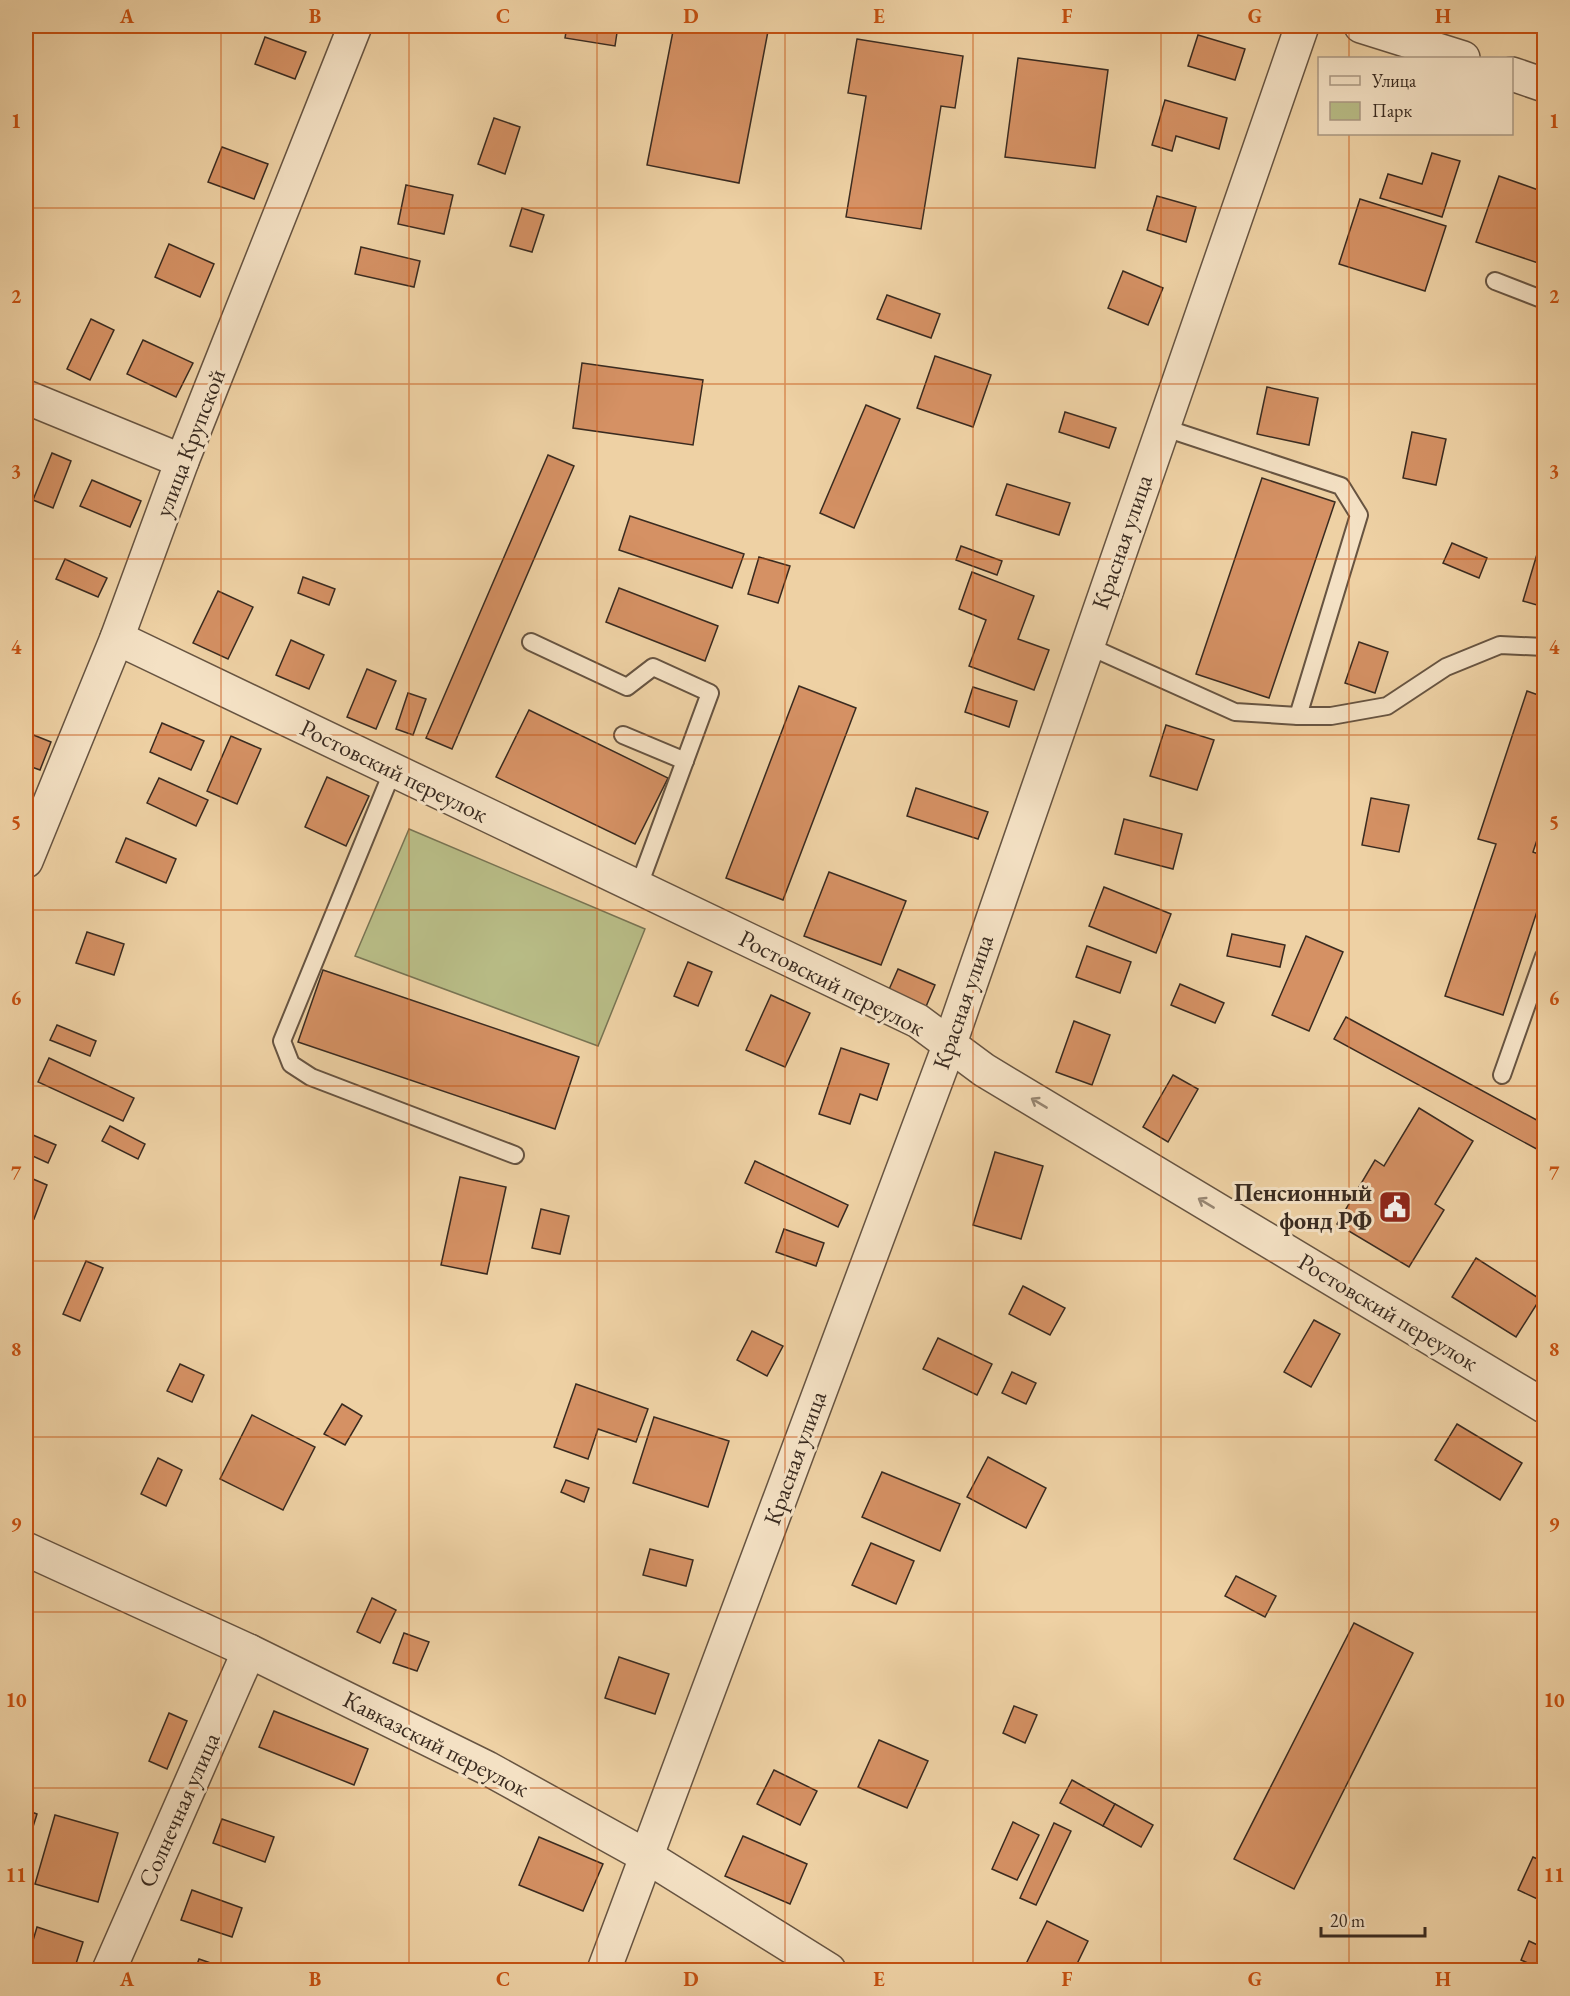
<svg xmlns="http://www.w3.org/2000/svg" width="1570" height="1996" font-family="'EB Garamond',serif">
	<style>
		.green { fill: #b8bc86; stroke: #797453; stroke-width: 1.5 }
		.building { fill: #d59164; stroke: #3a2b20; stroke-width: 1.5 }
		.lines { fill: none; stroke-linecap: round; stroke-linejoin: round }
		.service-casing { stroke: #675441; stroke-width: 20 }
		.minor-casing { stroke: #675441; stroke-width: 36 }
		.tertiary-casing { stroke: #675441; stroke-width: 36 }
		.service { stroke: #f4e1c4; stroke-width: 16 }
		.minor { stroke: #f4e1c4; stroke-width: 33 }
		.tertiary { stroke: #f4e1c4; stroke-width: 33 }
		.oneway { stroke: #978672 }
		.grid { fill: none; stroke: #c55010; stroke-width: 1.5; stroke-opacity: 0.55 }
		.labels { text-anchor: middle; stroke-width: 6; stroke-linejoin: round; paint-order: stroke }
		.street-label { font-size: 24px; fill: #3a2b20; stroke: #f4e1c4 }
		.poi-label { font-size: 24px; font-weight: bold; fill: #3a2b20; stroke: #f4e1c4; text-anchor: end }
		.neatline { fill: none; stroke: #c55010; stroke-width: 2 }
		.grid-label { font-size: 20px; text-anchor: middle; font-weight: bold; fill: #c55010 }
	</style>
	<rect width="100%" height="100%" fill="#eed1a4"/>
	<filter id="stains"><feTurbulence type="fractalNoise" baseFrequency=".00333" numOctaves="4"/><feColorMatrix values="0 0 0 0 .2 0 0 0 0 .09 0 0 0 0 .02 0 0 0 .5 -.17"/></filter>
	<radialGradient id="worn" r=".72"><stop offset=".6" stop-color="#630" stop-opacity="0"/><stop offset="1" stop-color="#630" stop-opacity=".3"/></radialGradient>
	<!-- green -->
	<polygon class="green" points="409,829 645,929 598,1046 355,956"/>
	<!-- building -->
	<g class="building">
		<polygon points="567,26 618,26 615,46 565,38"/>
		<polygon points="674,26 769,26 739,183 647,165"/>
		<polygon points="1198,35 1245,49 1235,80 1188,66"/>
		<polygon points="265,37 306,52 295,79 255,64"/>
		<polygon points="857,39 963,56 955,108 941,106 921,229 846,217 866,96 848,93"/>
		<polygon points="1018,58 1108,70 1095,168 1005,157"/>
		<polygon points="1165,100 1227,118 1219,149 1176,136 1172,151 1152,145"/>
		<polygon points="494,118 520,127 505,174 478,164"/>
		<polygon points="222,147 268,164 254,199 208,182"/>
		<polygon points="1432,153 1460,161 1442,217 1380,198 1388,174 1422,184"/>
		<polygon points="1499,176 1544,192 1544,265 1476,242"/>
		<polygon points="406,185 453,195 444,234 398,224"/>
		<polygon points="1157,196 1196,207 1186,242 1147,230"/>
		<polygon points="1360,199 1446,226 1425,291 1339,264"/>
		<polygon points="522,208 544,215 532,252 510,246"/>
		<polygon points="169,244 214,264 200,297 155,277"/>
		<polygon points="361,247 420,261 414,287 355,274"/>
		<polygon points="1123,271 1163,288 1148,325 1108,308"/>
		<polygon points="887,295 940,314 931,338 877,319"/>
		<polygon points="91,319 114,330 90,380 67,369"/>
		<polygon points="143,340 193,363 176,397 127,374"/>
		<polygon points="935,356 991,375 973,427 917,408"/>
		<polygon points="582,363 703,380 693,445 573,428"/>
		<polygon points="1267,387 1318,398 1309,445 1257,434"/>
		<polygon points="866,405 900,419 854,528 820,513"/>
		<polygon points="1065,412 1116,428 1109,448 1059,432"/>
		<polygon points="1412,432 1446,439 1436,485 1403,478"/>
		<polygon points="52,453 71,461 53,508 33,500"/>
		<polygon points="548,455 574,466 452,749 426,738"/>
		<polygon points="1262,478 1335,502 1269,698 1196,674"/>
		<polygon points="92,480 141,501 130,527 80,506"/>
		<polygon points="1007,484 1070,503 1059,535 996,515"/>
		<polygon points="630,516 744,554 732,588 619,550"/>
		<polygon points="1543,534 1544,534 1544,607 1523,601"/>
		<polygon points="1452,543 1487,558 1479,578 1443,563"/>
		<polygon points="961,546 1002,561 997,575 956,560"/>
		<polygon points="759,557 790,566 778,603 748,594"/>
		<polygon points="65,559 107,578 98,597 56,579"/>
		<polygon points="972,572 1034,596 1018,639 1049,650 1034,690 969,666 986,620 959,609"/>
		<polygon points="303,577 335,589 329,605 298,593"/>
		<polygon points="619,588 718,626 705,661 606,622"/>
		<polygon points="218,591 253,607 228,659 193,643"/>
		<polygon points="291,640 324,655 309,689 276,675"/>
		<polygon points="1359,642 1388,652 1375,693 1345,683"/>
		<polygon points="367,669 396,681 376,729 347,717"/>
		<polygon points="799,686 856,708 783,900 726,878"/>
		<polygon points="973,687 1017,701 1009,727 965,712"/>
		<polygon points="1527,691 1544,697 1544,819 1533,852 1544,856 1544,890 1503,1015 1445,996 1496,844 1478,839"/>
		<polygon points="408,693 426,699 413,735 396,729"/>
		<polygon points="529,710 668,778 635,844 496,777"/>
		<polygon points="162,723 204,741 191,770 150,752"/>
		<polygon points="1166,725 1214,740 1197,790 1150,776"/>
		<polygon points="26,732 51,742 40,770 26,765"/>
		<polygon points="231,736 261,749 237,804 207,791"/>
		<polygon points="327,777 369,796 346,846 305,827"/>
		<polygon points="159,778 208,800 196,826 147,803"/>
		<polygon points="916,788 988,812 978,839 907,816"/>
		<polygon points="1371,798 1409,805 1399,852 1362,845"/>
		<polygon points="1124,819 1182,834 1173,869 1115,854"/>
		<polygon points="126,838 176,859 166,883 116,862"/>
		<polygon points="829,872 906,901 881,965 804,936"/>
		<polygon points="1104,887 1171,914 1156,953 1089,926"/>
		<polygon points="87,932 124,944 114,975 76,963"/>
		<polygon points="1232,934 1285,945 1280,967 1227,956"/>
		<polygon points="1306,936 1343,952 1309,1031 1272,1015"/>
		<polygon points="1087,946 1131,962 1120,993 1076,977"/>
		<polygon points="688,962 712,972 698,1006 674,996"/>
		<polygon points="898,969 935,985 925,1009 887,994"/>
		<polygon points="323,970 579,1057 555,1129 298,1042"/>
		<polygon points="1180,984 1224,1003 1215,1023 1171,1005"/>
		<polygon points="771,995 810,1013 785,1067 746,1050"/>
		<polygon points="1346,1017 1544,1124 1544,1153 1334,1039"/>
		<polygon points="1074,1021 1110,1035 1092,1085 1056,1072"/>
		<polygon points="57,1025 96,1041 90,1056 50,1040"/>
		<polygon points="841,1048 889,1064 877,1100 860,1094 850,1124 819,1114"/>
		<polygon points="49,1058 134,1098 123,1121 38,1082"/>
		<polygon points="1173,1075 1198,1089 1168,1142 1143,1127"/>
		<polygon points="1419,1108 1473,1141 1435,1204 1444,1210 1409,1267 1337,1224 1375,1160 1384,1166"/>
		<polygon points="110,1126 145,1144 138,1159 102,1141"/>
		<polygon points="26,1132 56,1145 48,1163 26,1153"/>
		<polygon points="995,1152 1043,1166 1021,1239 973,1225"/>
		<polygon points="755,1161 848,1205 838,1227 745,1183"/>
		<polygon points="26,1176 47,1185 34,1219 26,1216"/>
		<polygon points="460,1177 506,1187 487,1274 441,1265"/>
		<polygon points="541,1209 569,1216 560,1254 532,1248"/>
		<polygon points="784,1229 824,1243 816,1266 776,1252"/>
		<polygon points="1476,1258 1540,1299 1516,1337 1452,1297"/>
		<polygon points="86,1261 103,1268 80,1321 63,1314"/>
		<polygon points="1023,1286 1065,1308 1050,1335 1009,1314"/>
		<polygon points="1314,1320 1340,1334 1311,1387 1284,1372"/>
		<polygon points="752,1331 783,1346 767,1376 737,1360"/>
		<polygon points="938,1338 992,1364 977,1395 923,1369"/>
		<polygon points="180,1364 204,1375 192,1402 167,1391"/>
		<polygon points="1012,1372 1036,1383 1026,1404 1002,1393"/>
		<polygon points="576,1384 648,1409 636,1442 598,1429 588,1459 554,1447"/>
		<polygon points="342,1404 362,1416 345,1445 324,1434"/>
		<polygon points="252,1415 315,1447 283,1510 220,1479"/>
		<polygon points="654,1417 729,1441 708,1507 633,1483"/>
		<polygon points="1457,1424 1522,1463 1500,1500 1435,1460"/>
		<polygon points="988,1457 1046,1488 1026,1528 967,1497"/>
		<polygon points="158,1458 182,1470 166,1506 141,1494"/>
		<polygon points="882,1472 960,1504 940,1551 862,1517"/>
		<polygon points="566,1480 589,1488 584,1502 561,1492"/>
		<polygon points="871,1543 914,1561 896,1604 852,1585"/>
		<polygon points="650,1549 693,1560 686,1586 643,1575"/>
		<polygon points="1236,1576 1276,1596 1265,1617 1225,1596"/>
		<polygon points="372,1598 396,1610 380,1643 357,1632"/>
		<polygon points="1354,1623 1413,1653 1294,1889 1234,1859"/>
		<polygon points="404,1633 429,1642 417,1671 393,1663"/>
		<polygon points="619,1657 669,1674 655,1714 605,1698"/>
		<polygon points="1014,1706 1037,1715 1025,1743 1003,1733"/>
		<polygon points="274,1711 368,1749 354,1785 259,1747"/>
		<polygon points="169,1713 187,1721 167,1769 149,1761"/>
		<polygon points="879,1740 928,1761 907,1808 858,1787"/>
		<polygon points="774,1770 817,1791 800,1825 757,1804"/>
		<polygon points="1072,1780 1115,1804 1103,1826 1060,1803"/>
		<polygon points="1115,1804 1153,1825 1141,1847 1103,1826"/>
		<polygon points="26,1810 37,1814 28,1843 26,1842"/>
		<polygon points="55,1815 118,1833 98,1902 35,1884"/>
		<polygon points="222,1819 274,1837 265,1862 213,1843"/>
		<polygon points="1013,1822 1039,1835 1017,1880 992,1869"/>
		<polygon points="1054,1823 1071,1831 1036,1905 1020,1898"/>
		<polygon points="743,1836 807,1864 790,1904 725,1876"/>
		<polygon points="539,1837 603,1864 583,1911 519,1885"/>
		<polygon points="1533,1857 1544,1862 1544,1902 1518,1890"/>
		<polygon points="192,1890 242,1908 232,1937 181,1920"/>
		<polygon points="1047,1921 1088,1941 1074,1970 1023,1970"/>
		<polygon points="37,1927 83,1942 74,1970 26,1970 26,1964"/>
		<polygon points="1529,1941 1544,1948 1544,1970 1521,1960"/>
		<polygon points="199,1959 231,1970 195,1970"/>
	</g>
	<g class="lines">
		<!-- service casing -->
		<g class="service-casing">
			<g id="service">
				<polyline points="1495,281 1544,300"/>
				<polyline points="1162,427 1341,486 1359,515 1298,716"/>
				<polyline points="531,642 627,687 653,667 710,693 638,888"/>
				<polyline points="1086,645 1235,712 1298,716 1331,716 1387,706 1446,667 1500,645 1544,647"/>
				<polyline points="623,735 685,761"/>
				<polyline points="393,770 282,1041 291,1064 311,1077 515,1155"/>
				<polyline points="1502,1075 1544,956"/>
			</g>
		</g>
		<!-- minor casing -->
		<g class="minor-casing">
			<g id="minor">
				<polyline points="26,397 182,461"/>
				<polyline points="117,638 918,1021 984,1070 1544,1406"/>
				<polyline points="26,1549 249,1651 487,1768 646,1856 829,1970"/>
				<polyline points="109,1970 249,1651"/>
			</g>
		</g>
		<!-- tertiary casing -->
		<g class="tertiary-casing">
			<g id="tertiary">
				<polyline points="1361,26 1463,58"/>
				<polyline points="1512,74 1544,85"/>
				<polyline points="26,861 117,638 182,461 355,26"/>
				<polyline points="604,1970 949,1046 1302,26"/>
			</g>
		</g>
		<!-- service -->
		<use href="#service" class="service"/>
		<!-- minor -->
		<use href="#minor" class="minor"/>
		<!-- tertiary -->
		<use href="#tertiary" class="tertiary"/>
	</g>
	<!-- one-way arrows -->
	<defs><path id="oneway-shaft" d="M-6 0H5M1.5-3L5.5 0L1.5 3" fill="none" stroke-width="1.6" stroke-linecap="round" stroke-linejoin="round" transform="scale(1.5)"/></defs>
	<g class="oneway">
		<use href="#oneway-shaft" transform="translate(1039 1103) rotate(-149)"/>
		<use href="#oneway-shaft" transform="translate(1206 1203) rotate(-149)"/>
	</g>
	<!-- grid -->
	<path class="grid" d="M 221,26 L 221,1970M 409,26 L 409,1970M 597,26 L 597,1970M 785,26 L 785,1970M 973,26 L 973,1970M 1161,26 L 1161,1970M 1349,26 L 1349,58M 1349,134 L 1349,1970M 26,208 L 1544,208M 26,384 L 1544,384M 26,559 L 1544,559M 26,735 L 1544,735M 26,910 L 1544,910M 26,1086 L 1544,1086M 26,1261 L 1544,1261M 26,1437 L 1544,1437M 26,1612 L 1544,1612M 26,1788 L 1544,1788"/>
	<!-- icons -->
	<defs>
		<g id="civic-square" transform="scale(1.725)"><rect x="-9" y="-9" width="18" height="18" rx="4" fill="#8f2418" stroke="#f4e1c4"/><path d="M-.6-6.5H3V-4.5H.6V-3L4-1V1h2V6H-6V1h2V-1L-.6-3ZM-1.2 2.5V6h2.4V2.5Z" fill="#fff"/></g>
	</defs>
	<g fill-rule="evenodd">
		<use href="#civic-square" x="1395" y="1207"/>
	</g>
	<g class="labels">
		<!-- street labels -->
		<g class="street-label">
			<text transform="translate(190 443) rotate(-69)" y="8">улица Крупской</text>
			<text transform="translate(1122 542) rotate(-71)" y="8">Красная улица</text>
			<text transform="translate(394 771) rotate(26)" y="8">Ростовский переулок</text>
			<text transform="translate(832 983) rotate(27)" y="8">Ростовский переулок</text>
			<text transform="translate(963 1002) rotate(-71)" y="8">Красная улица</text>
			<text transform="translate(1388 1312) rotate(31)" y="8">Ростовский переулок</text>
			<text transform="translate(795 1458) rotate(-70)" y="8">Красная улица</text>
			<text transform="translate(436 1744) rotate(27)" y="8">Кавказский переулок</text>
			<text transform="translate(179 1810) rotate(-66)" y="8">Солнечная улица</text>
		</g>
		<!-- poi labels -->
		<g class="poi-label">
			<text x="1372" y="1201">Пенсионный<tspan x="1372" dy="28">фонд РФ</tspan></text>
		</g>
	</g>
	<!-- margin -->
	<rect width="1570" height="1996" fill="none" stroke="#eed1a4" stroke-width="66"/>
	<!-- legend -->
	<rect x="1318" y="57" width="195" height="78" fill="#f4e1c4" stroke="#aa9882" stroke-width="1.5"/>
	<rect x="1330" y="76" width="30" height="9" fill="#f4e1c4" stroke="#aa9882" stroke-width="1.5"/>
	<text x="1372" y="87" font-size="18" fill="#3a2b20">Улица</text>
	<rect x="1330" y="102" width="30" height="18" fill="#b8bc86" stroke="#aa9882" stroke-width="1.5"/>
	<text x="1372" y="117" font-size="18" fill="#3a2b20">Парк</text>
	<!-- scale -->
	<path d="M1321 1927v9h104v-9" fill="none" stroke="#3a2b20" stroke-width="3"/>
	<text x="1330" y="1927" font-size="18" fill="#3a2b20" stroke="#f4e1c4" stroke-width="4.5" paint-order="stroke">20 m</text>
	<rect x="33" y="33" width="1504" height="1930" class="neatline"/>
	<g class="grid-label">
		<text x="127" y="23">A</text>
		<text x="315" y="23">B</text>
		<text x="503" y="23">C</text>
		<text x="691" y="23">D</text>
		<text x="879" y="23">E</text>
		<text x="1067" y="23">F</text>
		<text x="1255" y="23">G</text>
		<text x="1443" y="23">H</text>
		<text x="16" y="128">1</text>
		<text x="1554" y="128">1</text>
		<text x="16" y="303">2</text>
		<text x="1554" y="303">2</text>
		<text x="16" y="478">3</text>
		<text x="1554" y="478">3</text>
		<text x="16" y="654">4</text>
		<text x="1554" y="654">4</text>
		<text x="16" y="829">5</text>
		<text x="1554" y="829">5</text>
		<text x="16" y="1005">6</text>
		<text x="1554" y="1005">6</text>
		<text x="16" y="1180">7</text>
		<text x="1554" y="1180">7</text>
		<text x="16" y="1356">8</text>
		<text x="1554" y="1356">8</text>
		<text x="16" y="1531">9</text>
		<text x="1554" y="1531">9</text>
		<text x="16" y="1707">10</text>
		<text x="1554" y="1707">10</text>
		<text x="16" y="1882">11</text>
		<text x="1554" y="1882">11</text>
		<text x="127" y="1986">A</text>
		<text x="315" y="1986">B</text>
		<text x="503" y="1986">C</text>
		<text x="691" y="1986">D</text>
		<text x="879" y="1986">E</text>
		<text x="1067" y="1986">F</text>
		<text x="1255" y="1986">G</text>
		<text x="1443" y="1986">H</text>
	</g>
	<rect width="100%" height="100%" filter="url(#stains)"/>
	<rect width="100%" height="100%" fill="url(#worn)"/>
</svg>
